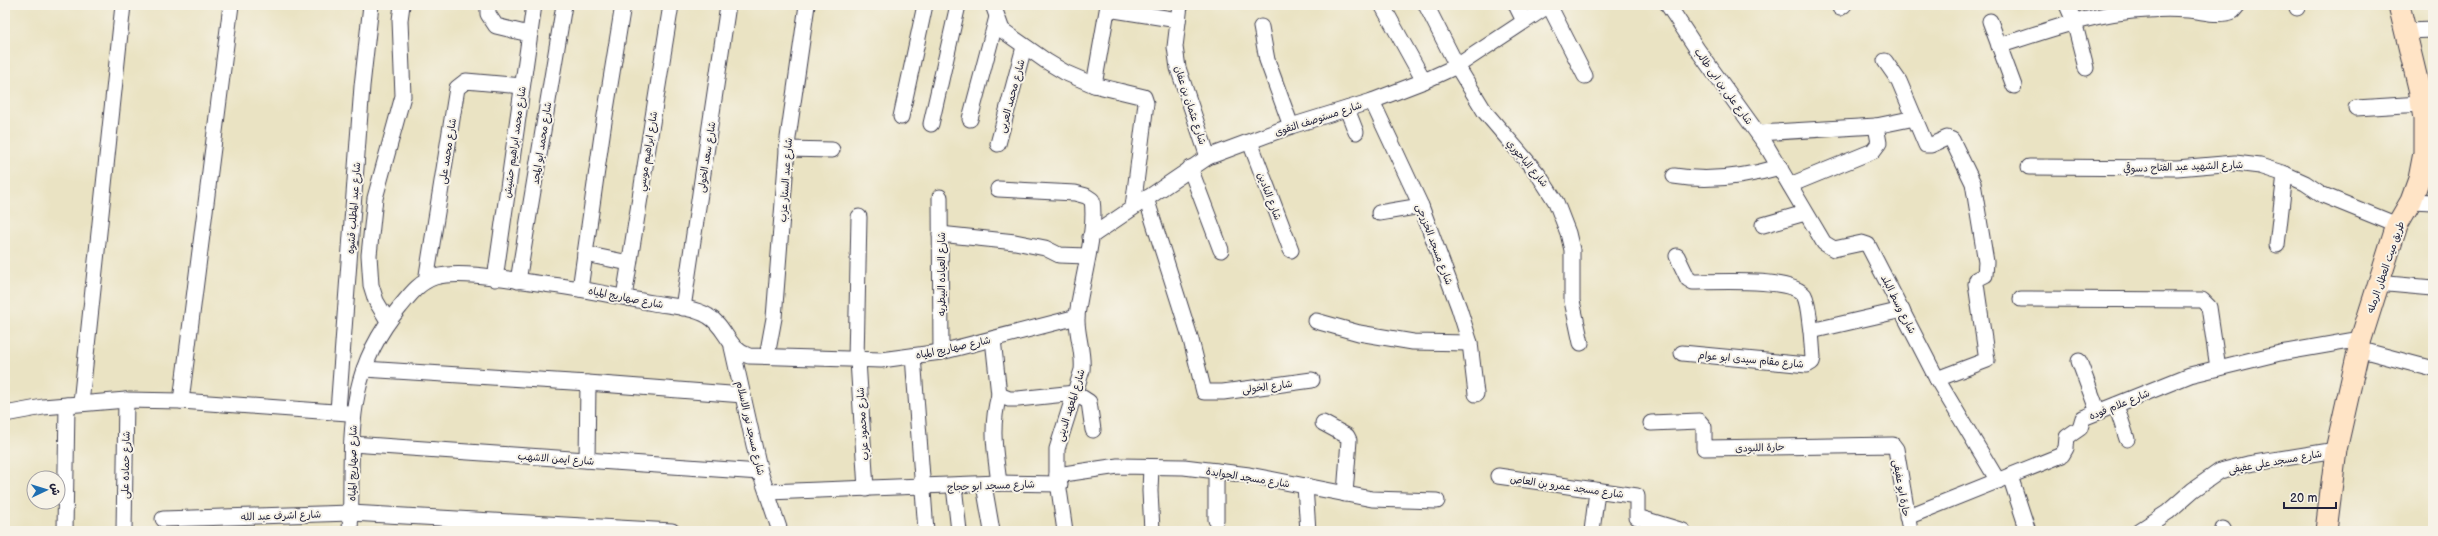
<svg xmlns="http://www.w3.org/2000/svg" width="2438" height="536" font-family="'Balsamiq Sans','Playpen Sans Arabic',sans-serif">
	<style>
		.lines { fill: none; stroke-linecap: round; stroke-linejoin: round }
		.street-casing { stroke: #403f4f; stroke-width: 17 }
		.secondary-casing { stroke: #403f4f; stroke-width: 23 }
		.street { stroke: #fff; stroke-width: 15 }
		.secondary { stroke: #ffe4c6; stroke-width: 21 }
		.labels { text-anchor: middle; stroke-width: 4; stroke-linejoin: round; paint-order: stroke }
		.street-label { font-size: 10px; fill: #22223b; stroke: #f7f3e8 }
	</style>
	<rect width="100%" height="100%" fill="#f7f3e8"/>
	<filter id="ink" filterUnits="userSpaceOnUse"><feTurbulence type="fractalNoise" baseFrequency=".025" numOctaves="2"/><feDisplacementMap in="SourceGraphic" scale="8" xChannelSelector="R" yChannelSelector="G"/><feConvolveMatrix kernelMatrix="1 2 1 2 8 2 1 2 1" color-interpolation-filters="sRGB"/></filter>
	<filter id="wash" filterUnits="userSpaceOnUse"><feTurbulence type="fractalNoise" baseFrequency=".012" numOctaves="4" result="noise"/><feDisplacementMap in="SourceGraphic" scale="16" xChannelSelector="R" yChannelSelector="G"/><feGaussianBlur stdDeviation="0.9" result="paint"/><feColorMatrix in="noise" values="0 0 0 0 0 0 0 0 0 0 0 0 0 0 0 0 0 1.4 0 .05"/><feComposite in="paint" operator="in"/></filter>
	<g filter="url(#wash)">
		<rect width="100%" height="100%" fill="#eae3c3"/>
	</g>
	<g filter="url(#ink)">
		<g class="lines">
			<!-- street casing -->
			<g class="street-casing">
				<g id="street">
					<polyline points="488,5 488,14 496,26 529,34"/>
					<polyline points="993,5 1002,30 1046,61 1066,73 1094,85 1144,97 1146,103 1133,207"/>
					<polyline points="1180,5 1175,47 1178,68 1208,157"/>
					<polyline points="1382,5 1424,81"/>
					<polyline points="1426,5 1457,66 1485,112 1538,174 1556,202 1568,233 1572,250 1572,301 1581,343"/>
					<polyline points="1516,5 1524,21"/>
					<polyline points="1549,5 1585,76"/>
					<polyline points="1668,5 1697,49 1766,145 1824,243 1834,249 1862,243 1868,245 1937,379 1998,481"/>
					<polyline points="2067,5 2074,21 2086,68"/>
					<polyline points="2297,5 2297,8"/>
					<polyline points="1840,8 1844,5"/>
					<polyline points="1108,9 1178,20"/>
					<polyline points="1990,21 2014,86"/>
					<polyline points="1261,27 1267,60 1291,126"/>
					<polyline points="2407,31 2433,30"/>
					<path d="M 1999,46 C 2048,30 2096,12 2148,10 C 2161,9 2175,9 2188,10 C 2203,11 2219,17 2233,11 L 2238,5"/>
					<polyline points="1885,61 1899,81 1926,145 1931,145 1947,138 1952,140 1973,183 1986,262 1985,275 1977,279 1976,284 1987,360 1937,379"/>
					<polyline points="1094,85 1108,5"/>
					<polyline points="1372,101 1421,206 1459,308 1470,343 1476,394"/>
					<polyline points="2356,108 2421,104"/>
					<polyline points="1347,109 1356,132"/>
					<polyline points="901,117 925,5"/>
					<polyline points="970,119 997,17"/>
					<polyline points="931,124 958,5"/>
					<polyline points="1758,133 1876,126 1915,118"/>
					<polyline points="1250,142 1291,250"/>
					<polyline points="998,144 1024,47"/>
					<polyline points="787,149 832,150"/>
					<polyline points="2029,167 2177,168 2235,163 2260,166 2285,174 2305,183 2323,195 2397,225"/>
					<polyline points="1190,168 1221,250"/>
					<path d="M 1674,176 C 1711,182 1745,177 1780,167"/>
					<polyline points="1790,185 1873,151 1879,143 1876,126"/>
					<path d="M 998,189 L 1075,193 L 1086,196 L 1092,200 C 1097,233 1081,282 1077,316 C 1076,334 1084,352 1082,370 L 1057,449 L 1057,475 L 1065,531"/>
					<polyline points="940,197 941,352"/>
					<polyline points="1146,198 1191,340 1204,392 1223,392 1312,380"/>
					<polyline points="2411,201 2433,202"/>
					<polyline points="1379,213 1421,206"/>
					<polyline points="1763,225 1805,213"/>
					<polyline points="940,234 1015,242 1045,248 1059,255 1087,256"/>
					<polyline points="1090,237 1208,157 1291,126 1372,101 1424,81 1457,66 1549,5"/>
					<polyline points="2277,245 2285,174"/>
					<polyline points="585,254 629,263"/>
					<path d="M 1677,256 L 1688,279 L 1693,282 C 1715,282 1791,277 1804,295 C 1809,304 1809,321 1811,331 L 1902,310"/>
					<polyline points="495,279 534,5"/>
					<polyline points="426,281 457,88 466,81 522,86"/>
					<polyline points="518,281 564,5"/>
					<polyline points="2377,283 2433,288"/>
					<polyline points="580,289 603,128 623,5"/>
					<polyline points="624,297 671,5"/>
					<polyline points="2021,299 2202,300 2209,307 2218,368"/>
					<polyline points="683,308 728,5"/>
					<polyline points="388,321 376,301 371,285 369,255 375,198 403,96 400,20 402,5"/>
					<polyline points="1316,321 1359,333 1413,342 1470,343"/>
					<polyline points="993,339 999,395 1009,399 1018,399 1075,393 1089,402 1093,430"/>
					<polyline points="732,347 760,472 780,531"/>
					<polyline points="2358,349 2433,369"/>
					<polyline points="1682,353 1807,365 1812,362 1813,358 1811,331"/>
					<polyline points="767,356 774,318 788,138 807,5"/>
					<polyline points="913,356 926,531"/>
					<polyline points="856,360 859,217"/>
					<polyline points="858,360 866,489"/>
					<polyline points="2079,361 2098,412"/>
					<polyline points="364,369 588,383"/>
					<path d="M 999,395 C 990,428 995,450 999,483"/>
					<polyline points="181,401 231,5"/>
					<polyline points="81,403 123,5"/>
					<polyline points="2116,405 2127,439"/>
					<polyline points="338,411 362,86 371,5"/>
					<polyline points="5,414 43,407 126,400 181,401 348,413"/>
					<polyline points="1323,423 1347,436 1349,440 1345,494"/>
					<polyline points="1651,423 1699,421 1704,427 1704,448 1893,445 1896,449 1910,531"/>
					<polyline points="352,444 760,472"/>
					<polyline points="587,460 588,383 743,395"/>
					<polyline points="1151,467 1150,491 1152,531"/>
					<polyline points="1216,471 1216,520"/>
					<polyline points="1057,475 1118,466 1184,467 1249,475 1372,499 1437,501"/>
					<polyline points="1498,476 1637,496 1637,517 1683,531"/>
					<polyline points="2010,476 2028,531"/>
					<polyline points="984,485 992,531"/>
					<polyline points="954,486 959,531"/>
					<polyline points="1305,486 1308,531"/>
					<polyline points="768,492 999,483 1060,484"/>
					<polyline points="1907,517 2062,455 2066,448 2067,437 2080,428 2083,418 2190,375 2280,353 2361,339"/>
					<polyline points="163,519 351,513 672,531"/>
					<polyline points="2223,529 2224,531"/>
					<polyline points="65,531 67,405"/>
					<polyline points="124,531 126,400"/>
					<path d="M 350,531 C 354,445 340,378 400,307 C 410,295 419,282 435,277 C 462,269 523,282 552,285 C 586,289 620,297 653,303 C 670,306 693,307 708,316 C 726,326 727,349 749,356 L 881,360 L 941,352 L 1077,317"/>
					<polyline points="1592,531 1597,491"/>
					<polyline points="2139,531 2168,512 2193,490 2220,471 2248,464 2336,450"/>
				</g>
			</g>
			<!-- secondary casing -->
			<g class="secondary-casing">
				<polyline id="secondary" points="2326,531 2336,450 2361,339 2397,225 2411,201 2419,179 2424,153 2424,119 2419,88 2399,5"/>
			</g>
			<!-- street -->
			<use href="#street" class="street"/>
			<!-- secondary -->
			<use href="#secondary" class="secondary"/>
		</g>
	</g>
	<g class="labels">
		<!-- street labels -->
		<g class="street-label">
			<text transform="translate(1724 86) rotate(54)" y="4">شارع على بن ابى طالب</text>
			<text transform="translate(1011 96) rotate(-75)" y="4">شارع محمد العربى</text>
			<text transform="translate(1191 105) rotate(72)" y="4">شارع عثمان بن عفان</text>
			<text transform="translate(1318 118) rotate(-18)" y="4">شارع مستوصف التقوى</text>
			<text transform="translate(514 142) rotate(-82)" y="4">شارع محمد ابراهيم حشيش</text>
			<text transform="translate(541 143) rotate(-81)" y="4">شارع محمد ابو المجد</text>
			<text transform="translate(447 151) rotate(-81)" y="4">شارع محمد على</text>
			<text transform="translate(647 151) rotate(-81)" y="4">شارع ابراهيم موسي</text>
			<text transform="translate(706 157) rotate(-81)" y="4">شارع سعد الخولى</text>
			<text transform="translate(1528 163) rotate(50)" y="4">شارع الباجوري</text>
			<text transform="translate(2183 166) rotate(-2)" y="4">شارع الشهيد عبد الفتاح دسوقي</text>
			<text transform="translate(785 180) rotate(-86)" y="4">شارع عبد الستار عزب</text>
			<text transform="translate(1270 196) rotate(69)" y="4">شارع النادين</text>
			<text transform="translate(353 208) rotate(-86)" y="4">شارع عبد المطلب قشوه</text>
			<text transform="translate(1435 244) rotate(69)" y="4">شارع مسجد الخزرجى</text>
			<text transform="translate(2385 267) rotate(-71)" y="4">طريق ميت العطار, الرمله</text>
			<text transform="translate(941 274) rotate(-90)" y="4">شارع العياده البيطريه</text>
			<text transform="translate(626 297) rotate(11)" y="4">شارع صهاريج المياه</text>
			<text transform="translate(1899 304) rotate(63)" y="4">شارع وسط البلد</text>
			<text transform="translate(953 347) rotate(-12)" y="4">شارع صهاريج المياه</text>
			<text transform="translate(1751 359) rotate(5)" y="4">شارع مقام سيدى ابو عوام</text>
			<text transform="translate(1267 386) rotate(-7)" y="4">شارع الخولى</text>
			<text transform="translate(2119 404) rotate(-22)" y="4">شارع علام فوده</text>
			<text transform="translate(1070 405) rotate(-73)" y="4">شارع المعهد الدينى</text>
			<text transform="translate(862 424) rotate(-94)" y="4">شارع محمود عزب</text>
			<text transform="translate(751 428) rotate(77)" y="4">شارع مسجد نور الاسلام</text>
			<text transform="translate(1760 447) rotate(-2)" y="4">حارة اللبودى</text>
			<text transform="translate(556 458) rotate(4)" y="4">شارع ايمن الاشهب</text>
			<text transform="translate(2275 461) rotate(-10)" y="4">شارع مسجد على عفيفى</text>
			<text transform="translate(352 463) rotate(-89)" y="4">شارع صهاريج المياه</text>
			<text transform="translate(125 465) rotate(-89)" y="4">شارع حماده على</text>
			<text transform="translate(1248 477) rotate(9)" y="4">شارع مسجد الجوايدة</text>
			<text transform="translate(991 485) rotate(-2)" y="4">شارع مسجد ابو حجاج</text>
			<text transform="translate(1567 486) rotate(8)" y="4">شارع مسجد عمرو بن العاص</text>
			<text transform="translate(1902 488) rotate(80)" y="4">حارة ابو عفيفى</text>
			<text transform="translate(281 515) rotate(-2)" y="4">شارع اشرف عبد الله</text>
		</g>
	</g>
	<!-- margin -->
	<rect width="2438" height="536" fill="none" stroke="#f7f3e8" stroke-width="20"/>
	<!-- north arrow -->
	<g transform="translate(46 490) rotate(86)"><circle r="19" fill="#f7f3e8" stroke="#a29fa3"/>
	<path d="M0-3L7 15L0 10L-7 15Z" fill="#1f6fb2"/>
	<text y="-6" font-size="11" font-weight="bold" text-anchor="middle" fill="#22223b">ش</text>
	</g>
	<!-- scale -->
	<path d="M2284 502v6h52v-6" fill="none" stroke="#22223b" stroke-width="2"/>
	<text x="2290" y="502" font-size="12" fill="#22223b" stroke="#f7f3e8" stroke-width="3" paint-order="stroke">20 m</text>
</svg>
